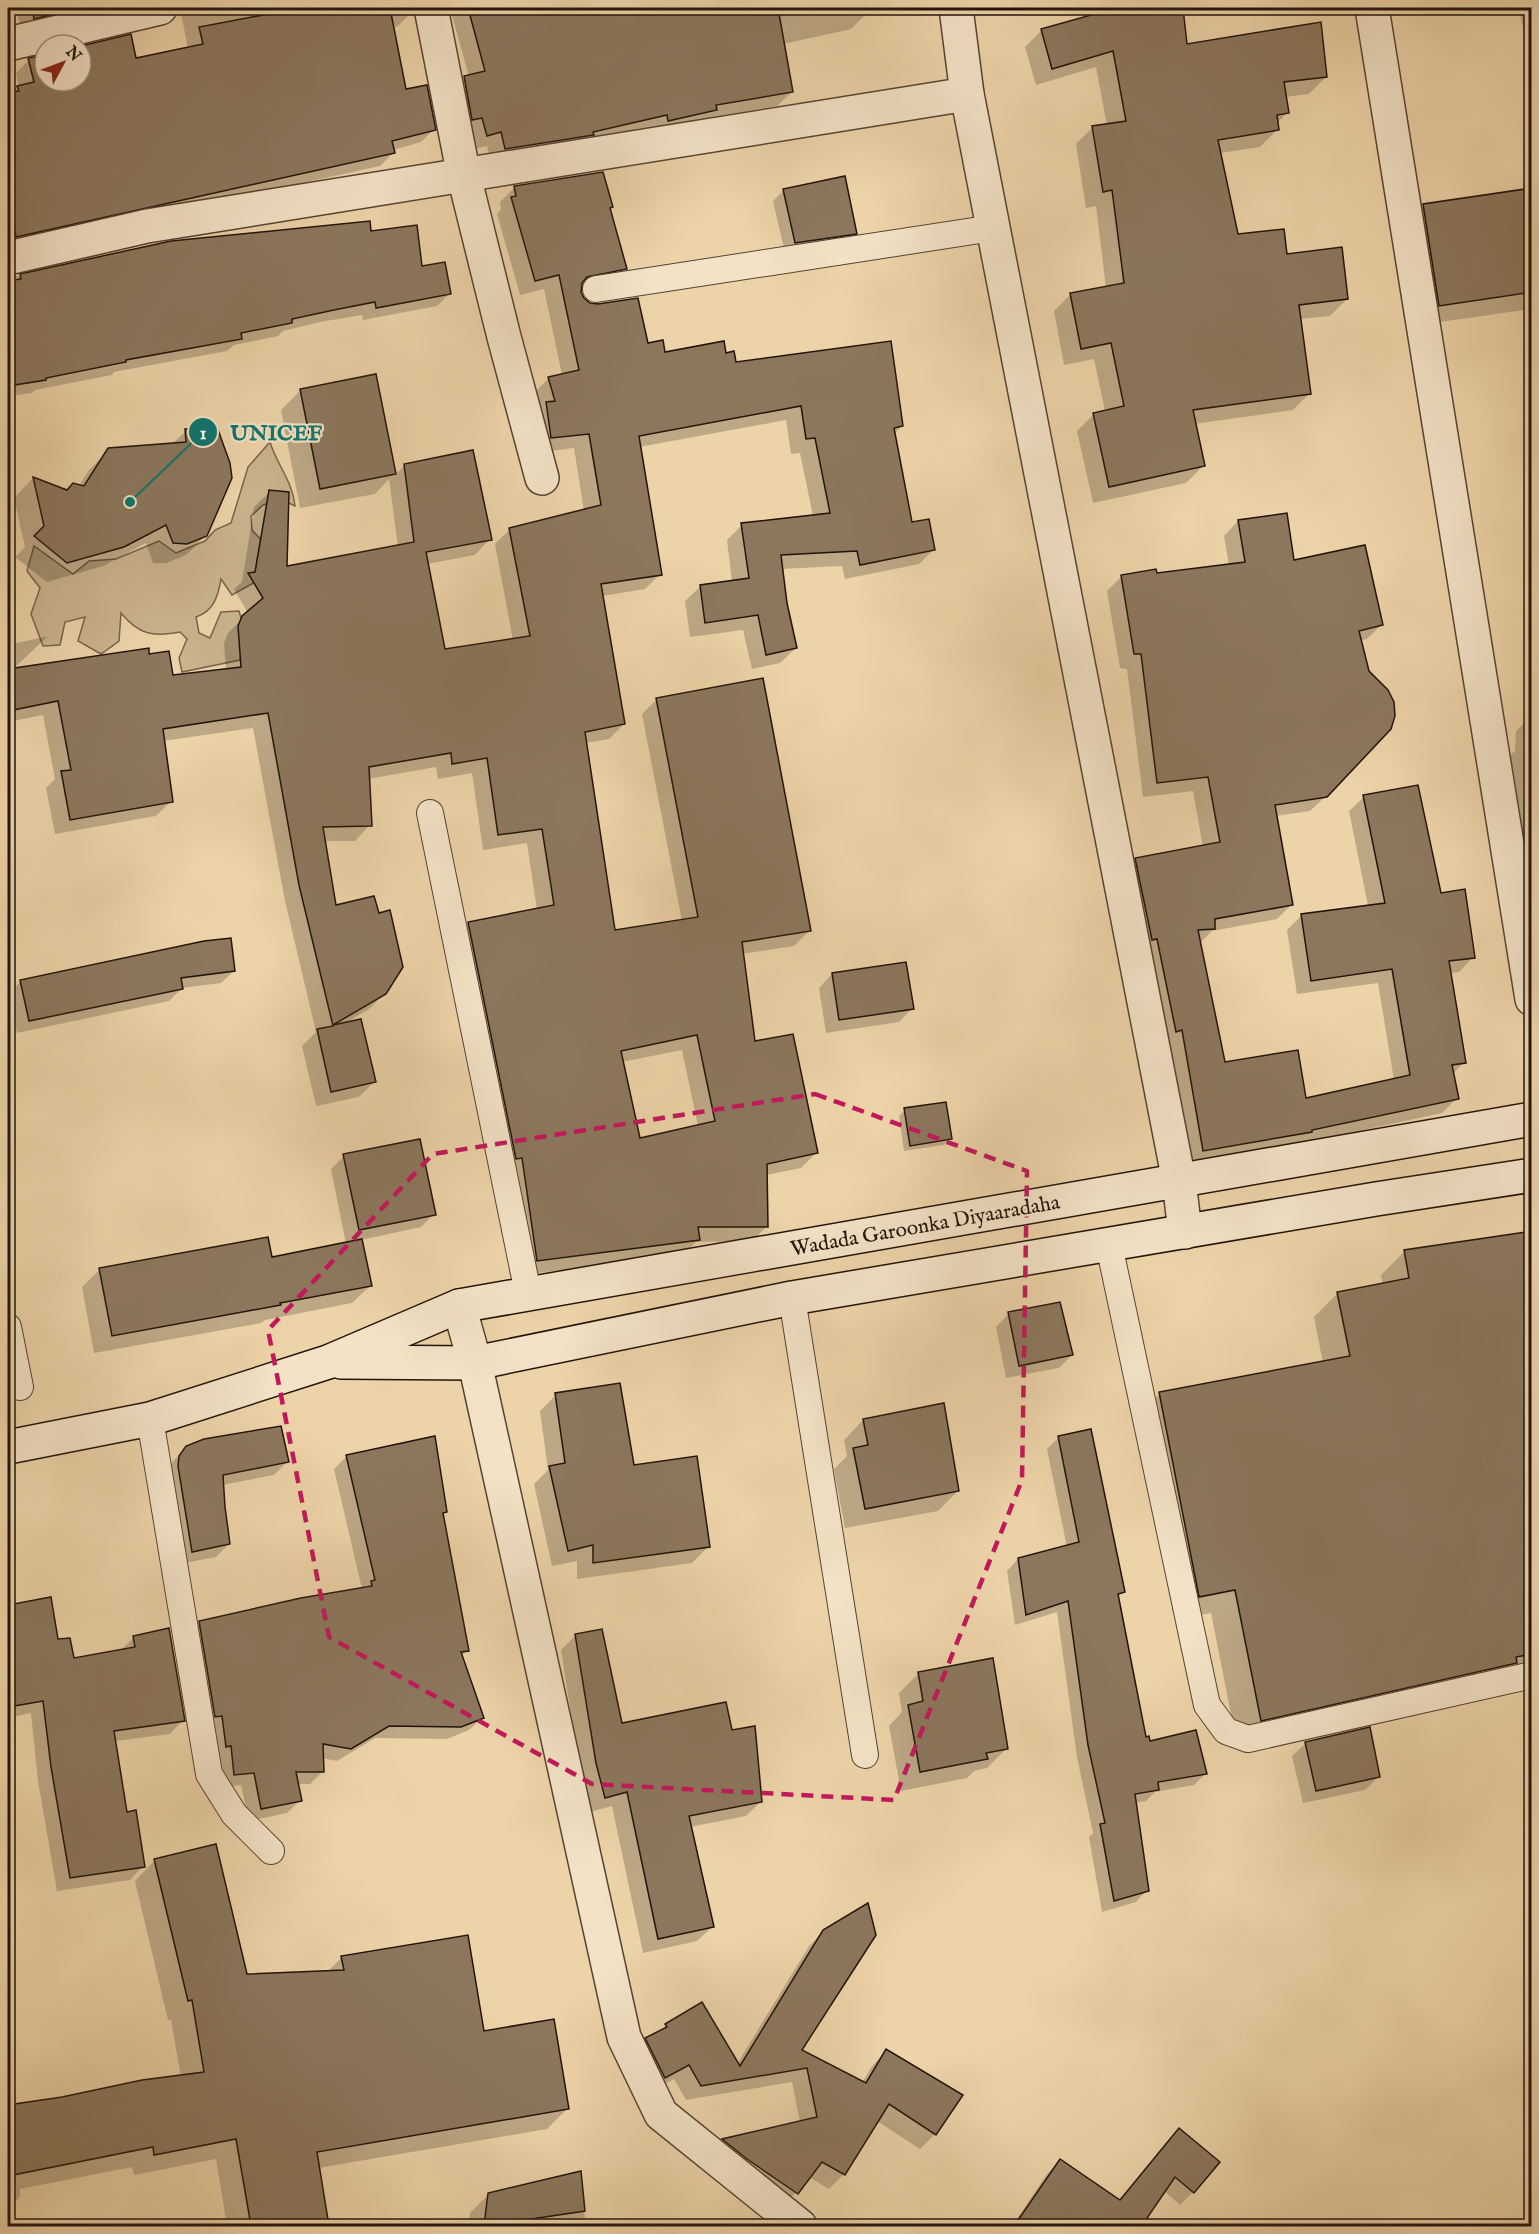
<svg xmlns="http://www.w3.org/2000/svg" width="1539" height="2234" font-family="'IM FELL English',serif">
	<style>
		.green { fill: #cab38d; stroke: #76644c; stroke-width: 1.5 }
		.shadow { fill: #0003; fill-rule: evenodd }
		.building { fill: #8c775d; stroke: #22140c; stroke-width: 1.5; fill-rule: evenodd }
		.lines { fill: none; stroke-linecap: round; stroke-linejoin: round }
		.lane-casing { stroke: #543; stroke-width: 28 }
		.street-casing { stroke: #543; stroke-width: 36 }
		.secondary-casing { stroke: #22140c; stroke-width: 36 }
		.lane { stroke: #f3e2c6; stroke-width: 26 }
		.street { stroke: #f3e2c6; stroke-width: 33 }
		.secondary { stroke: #f3e2c6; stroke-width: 33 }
		.marked { fill: none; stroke: #c2185b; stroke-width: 4.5; stroke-dasharray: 12 8; stroke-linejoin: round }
		.labels { text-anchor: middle; stroke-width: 4.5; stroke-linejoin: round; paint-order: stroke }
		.street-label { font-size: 21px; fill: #22140c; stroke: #f3e2c6 }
		.leader { fill: none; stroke: #0f766e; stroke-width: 2 }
		.callout-dot { fill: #0f766e; stroke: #f3e2c6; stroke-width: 2 }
		.mark-label { font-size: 18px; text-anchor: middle; font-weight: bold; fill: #fff }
		.callout-label { font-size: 22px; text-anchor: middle; font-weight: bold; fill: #0f766e; stroke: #f3e2c6; stroke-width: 4.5; stroke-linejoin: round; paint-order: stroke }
	</style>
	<rect width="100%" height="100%" fill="#edd3a8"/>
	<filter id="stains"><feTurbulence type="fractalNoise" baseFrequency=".00333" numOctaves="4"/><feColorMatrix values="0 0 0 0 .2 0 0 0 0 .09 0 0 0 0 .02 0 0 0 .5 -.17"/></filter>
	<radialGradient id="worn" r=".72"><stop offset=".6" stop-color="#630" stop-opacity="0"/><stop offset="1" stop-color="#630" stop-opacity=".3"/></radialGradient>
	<!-- green -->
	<path class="green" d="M 270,442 C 277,465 293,482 295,506 L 281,499 L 263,505 L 251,516 L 252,530 L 263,542 L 257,560 L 259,580 L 232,595 L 221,579 C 218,596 214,611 196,617 L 199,633 L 210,638 L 221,612 L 239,611 L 245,631 L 240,660 L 182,672 L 179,658 L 187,639 L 180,632 C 153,637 139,635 121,613 L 119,641 L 101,654 L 78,641 L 85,617 L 65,622 L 60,645 L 43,646 L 31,614 L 40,588 L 27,571 L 34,546 L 73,574 L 89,561 L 116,559 L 159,541 L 176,553 L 205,541 L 215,530 L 231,523 L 248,467 Z"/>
	<!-- shadow -->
	<g class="shadow">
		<polygon points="16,8 111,8 21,31"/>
		<polygon points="180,8 409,8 411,13 398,26 392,28 405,91 434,129 421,142 393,150 393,153 380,166 8,248 8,88 19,86 16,73 29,60 45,56 45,81 81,81 81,48 135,60 188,49"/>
		<polygon points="450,8 864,8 865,15 851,29 783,44 792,92 777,106 706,118 701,124 491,163 487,146 473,149 450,92 464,78 469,77"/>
		<polygon points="1121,8 1182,8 1186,46 1326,77 1309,94 1285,97 1287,113 1276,124 1277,130 1260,147 1220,153 1237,236 1286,255 1347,299 1330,316 1300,319 1310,393 1293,410 1194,424 1203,466 1186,483 1093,503 1077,431 1094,414 1105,411 1094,359 1064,365 1054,311 1071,294 1106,288 1096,206 1086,208 1076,144 1093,127 1107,125 1096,67 1036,85 1025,47 1042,30"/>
		<polygon points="1519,8 1532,8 1532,72"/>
		<path d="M 515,187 L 609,209 L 625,269 L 610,284 L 580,290 L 583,299 L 646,345 L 664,354 L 725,354 L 735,364 L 902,426 L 894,434 L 910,524 L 934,549 L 919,564 L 845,579 L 842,566 L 781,569 L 796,648 L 780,663 L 752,669 L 743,630 L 690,637 L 685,601 L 701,586 L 732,582 L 727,540 L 742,525 L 813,516 L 800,453 L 791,454 L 786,420 L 639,447 L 660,574 L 645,589 L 602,596 L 624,724 L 609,739 L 585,743 L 614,932 L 682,921 L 642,714 L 657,699 L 809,931 L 794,946 L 742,954 L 754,1043 L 816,1153 L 801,1168 L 766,1175 L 767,1226 L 752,1241 L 696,1242 L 683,1255 L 522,1275 L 453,938 L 468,923 L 537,910 L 527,843 L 483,850 L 472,773 L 438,779 L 436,767 L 368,779 L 370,825 L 355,841 L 324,841 L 335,907 L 385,993 L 369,1009 L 344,1024 L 374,1082 L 359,1097 L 316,1106 L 302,1046 L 316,1032 L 285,901 L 253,728 L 163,741 L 171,801 L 156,816 L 55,834 L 46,788 L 55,779 L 43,715 L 8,722 L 8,645 L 48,636 L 12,670 L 148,656 L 171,676 L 226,670 L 224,643 L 228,633 L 248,613 L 234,589 L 242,582 L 254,507 L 270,492 L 286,568 L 398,547 L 389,479 L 375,494 L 300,508 L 281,410 L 301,390 L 375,375 L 395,475 L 405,465 L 490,539 L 475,555 L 427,564 L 444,651 L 513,640 L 495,544 L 510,529 L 584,511 L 574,448 L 536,453 L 534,393 L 549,378 L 562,375 L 544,289 L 520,295 L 497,214 L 501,209 L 500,202 ZM 682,1050 L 698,1126 L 638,1139 L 622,1062 Z"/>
		<polygon points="784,190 856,233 845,244 785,253 773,201"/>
		<polygon points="1532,190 1532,309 1419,325 1403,225 1423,205"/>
		<polygon points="369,233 421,268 450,293 437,306 363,320 362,315 320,322 283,331 278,336 234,345 227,351 114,372 112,375 35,390 32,393 8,396 8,278 171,243"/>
		<polygon points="186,431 206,535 186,555 166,563 153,563 146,543 103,566 47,582 15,557 25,547 14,498 33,478 67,492 79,486 89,470 109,450 172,444"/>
		<polygon points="1238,521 1382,624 1367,639 1360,641 1326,796 1310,811 1275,816 1291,905 1277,919 1212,931 1199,944 1223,1064 1305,1099 1394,1080 1378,983 1297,994 1287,930 1302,915 1368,906 1349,811 1364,797 1440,894 1473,957 1459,972 1449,973 1464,1062 1452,1075 1457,1098 1442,1113 1298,1144 1189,1165 1121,874 1136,860 1203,847 1193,791 1143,797 1127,669 1120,668 1107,591 1121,577 1156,575 1229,565 1224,536"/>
		<polygon points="1532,715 1532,1005 1520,817 1502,820 1494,771 1512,753 1515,752 1516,731"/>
		<polygon points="234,971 221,983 182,988 169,1001 17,1033 9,993 21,981"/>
		<polygon points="832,974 912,1008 899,1022 826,1033 819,988"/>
		<polygon points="905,1110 950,1138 944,1145 904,1151 899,1116"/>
		<polygon points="344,1156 434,1214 421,1227 361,1240 370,1286 352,1303 265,1320 261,1323 94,1353 82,1287 100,1269 270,1259 346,1244 331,1169"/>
		<polygon points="1532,1232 1532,1673 1237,1744 1211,1613 1176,1620 1136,1417 1160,1394 1323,1363 1314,1317 1338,1293 1383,1285 1381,1275 1405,1251"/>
		<polygon points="1009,1313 1072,1355 1059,1368 1006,1378 996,1327"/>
		<polygon points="556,1395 633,1467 709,1546 692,1563 577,1579 577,1561 552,1566 534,1484 548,1470 540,1411"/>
		<polygon points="943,1405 958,1491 938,1511 845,1528 834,1469 847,1456 844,1440 863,1420"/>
		<polygon points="1059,1437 1123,1592 1117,1598 1145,1738 1149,1742 1206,1773 1194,1785 1155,1792 1146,1801 1134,1803 1147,1890 1136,1902 1102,1912 1089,1837 1093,1833 1077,1757 1057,1612 1015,1625 1007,1571 1018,1559 1067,1547 1047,1449"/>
		<polygon points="187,1447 287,1462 274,1475 222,1485 229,1544 216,1557 179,1564 167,1471 173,1461"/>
		<polygon points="347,1456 445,1512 442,1516 468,1650 461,1656 482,1718 469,1730 447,1739 375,1738 337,1761 322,1758 323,1771 310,1784 297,1784 300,1800 287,1813 249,1821 241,1785 221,1787 187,1635 200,1623 362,1589 334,1469"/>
		<polygon points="50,1599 56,1641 72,1659 121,1650 134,1637 183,1720 170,1734 115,1741 126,1813 143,1866 130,1880 57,1891 38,1781 31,1713 8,1718 8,1606"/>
		<polygon points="576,1635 620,1724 731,1732 761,1801 746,1816 690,1827 712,1927 697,1941 643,1953 612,1806 590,1812 581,1779 561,1650"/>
		<polygon points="919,1673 1007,1748 987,1768 974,1771 967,1778 901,1791 889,1726 902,1712 899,1693"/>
		<polygon points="1306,1743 1378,1777 1365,1790 1303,1803 1292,1756"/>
		<polygon points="155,1860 245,1976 327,1972 342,1957 483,2033 568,2108 547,2129 318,2168 328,2226 227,2226 216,2159 134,2175 132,2167 20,2189 20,2197 8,2209 8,2107 181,2077 171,2020 168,2020 135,1881"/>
		<polygon points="824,1931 800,2051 862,2083 872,2066 886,2051 935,2134 920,2149 877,2121 844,2174 829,2189 809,2177 783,2207 708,2154 722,2140 800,2122 792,2082 686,2100 674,2079 650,2092 631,2054 646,2040 658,2034 666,2025 737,2064 809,1946"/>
		<polygon points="1179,2130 1193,2192 1180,2205 1164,2191 1139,2226 1012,2226 1047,2174 1061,2161 1119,2201 1166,2143"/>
		<polygon points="579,2173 586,2226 469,2226 470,2213 489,2194"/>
	</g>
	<!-- building -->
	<g class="building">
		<polygon points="32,8 76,8 76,9 34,19"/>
		<polygon points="300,8 390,8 406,89 427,85 436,130 392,141 395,153 16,237 8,193 8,93 19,91 17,86 34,82 28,58 45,55 45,81 81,81 81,46 131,34 136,58 203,44 199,27"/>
		<polygon points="468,8 778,8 793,92 716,105 717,110 668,121 667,115 593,132 594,135 505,149 501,132 487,136 482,118 472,120 464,76 485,71"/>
		<polygon points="1116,8 1183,8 1187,44 1321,22 1327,77 1284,82 1289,113 1277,115 1279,130 1218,140 1238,234 1284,229 1287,254 1342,247 1348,299 1299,305 1311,394 1193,410 1205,466 1109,487 1093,413 1124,406 1111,343 1081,349 1070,293 1124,283 1112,190 1103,192 1092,126 1126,121 1113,51 1052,69 1041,29"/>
		<path d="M 603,172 L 613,207 L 610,208 L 627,269 L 587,277 L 582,283 L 581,292 L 584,298 L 590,303 L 598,304 L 638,298 L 648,343 L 663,340 L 665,352 L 724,341 L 726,353 L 734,351 L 736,362 L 891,341 L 903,426 L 894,428 L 912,522 L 929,519 L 935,550 L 860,565 L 857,551 L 781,555 L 787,603 L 797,648 L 766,655 L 758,615 L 705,623 L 700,585 L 749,578 L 741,523 L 830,513 L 815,438 L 806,439 L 801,406 L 639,436 L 662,575 L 601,584 L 625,724 L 585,732 L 615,930 L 698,917 L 656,698 L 763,678 L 811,931 L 742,942 L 755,1041 L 793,1034 L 818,1153 L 767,1164 L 768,1227 L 698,1227 L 700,1240 L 537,1261 L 522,1158 L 516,1159 L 468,922 L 554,905 L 542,829 L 498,835 L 487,758 L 452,764 L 451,753 L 369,767 L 372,826 L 323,827 L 336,905 L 374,896 L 379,913 L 390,910 L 403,967 L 386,994 L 333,1025 L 361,1019 L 376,1082 L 331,1092 L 317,1029 L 333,1026 L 299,885 L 268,713 L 163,729 L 173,802 L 70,820 L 61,771 L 71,770 L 58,701 L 8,711 L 8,669 L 149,648 L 149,654 L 169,651 L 173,675 L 241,667 L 238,626 L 242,616 L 263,598 L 248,573 L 255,572 L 269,490 L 289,492 L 287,566 L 414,542 L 404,464 L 473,450 L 492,540 L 426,552 L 445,649 L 530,636 L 509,528 L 601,505 L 589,434 L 551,438 L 546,402 L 555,401 L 548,377 L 579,370 L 559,275 L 535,281 L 511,197 L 516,196 L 514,186 ZM 697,1035 L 715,1121 L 640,1138 L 621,1051 Z"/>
		<polygon points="845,176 857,234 795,243 783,189"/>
		<polygon points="1532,188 1532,292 1439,306 1423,204"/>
		<polygon points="370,221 371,231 417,225 422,266 445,262 451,294 376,308 375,302 334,310 292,319 292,323 241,333 242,339 126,360 126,362 46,378 46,380 8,386 8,281 21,279 20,274 171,241"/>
		<polygon points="376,374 396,474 320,489 300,389"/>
		<polygon points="217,427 230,463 232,478 207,536 187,544 173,543 166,525 124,547 67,563 34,536 44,526 33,477 67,490 73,483 84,486 108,448 186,442 185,429"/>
		<polygon points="1287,513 1294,560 1365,545 1383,625 1359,631 1369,671 1388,690 1394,702 1395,716 1391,729 1327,797 1275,805 1293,905 1215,919 1215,929 1198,930 1225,1062 1298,1050 1306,1098 1410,1075 1392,969 1311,981 1301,914 1385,903 1363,795 1418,785 1441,893 1465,889 1475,958 1449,961 1466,1063 1452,1065 1459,1099 1312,1130 1312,1132 1203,1151 1182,1030 1176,1032 1157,939 1152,940 1135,858 1220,842 1208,777 1157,783 1141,654 1134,654 1121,575 1156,569 1157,573 1245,562 1238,520"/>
		<polygon points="231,938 235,971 181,978 183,989 29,1021 20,980 204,941"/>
		<polygon points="906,962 914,1009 839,1020 832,973"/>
		<polygon points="946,1102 952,1139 910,1146 904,1108"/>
		<polygon points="420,1139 436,1215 359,1230 343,1154"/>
		<polygon points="1532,1231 1532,1654 1516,1657 1517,1663 1261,1721 1235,1590 1199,1597 1159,1392 1350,1356 1337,1292 1409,1278 1404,1250"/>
		<polygon points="268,1237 272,1257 362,1239 372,1286 280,1303 281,1305 112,1336 99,1268"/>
		<polygon points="1060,1302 1073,1355 1019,1366 1008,1312"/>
		<polygon points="620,1383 634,1465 697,1456 710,1547 593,1563 593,1545 568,1551 549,1466 565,1463 555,1393"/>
		<polygon points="944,1403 959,1491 865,1509 853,1448 868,1445 863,1419"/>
		<polygon points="281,1426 289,1462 223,1475 225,1507 230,1544 192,1552 178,1466 179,1456 186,1446 204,1439"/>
		<polygon points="1091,1429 1125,1592 1118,1594 1146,1737 1149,1736 1150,1741 1196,1730 1207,1774 1158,1782 1159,1790 1135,1794 1149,1891 1114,1901 1100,1824 1105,1823 1088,1745 1068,1601 1026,1615 1018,1558 1079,1542 1058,1436"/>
		<polygon points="435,1436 447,1512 443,1513 469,1651 461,1652 484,1718 461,1727 389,1726 351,1749 323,1744 324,1772 296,1772 302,1801 261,1809 254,1773 234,1775 231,1746 226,1747 222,1716 215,1717 199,1621 301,1598 372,1586 371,1581 375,1580 346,1455"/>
		<polygon points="51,1597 58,1639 70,1638 74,1658 135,1647 133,1636 169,1628 185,1721 114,1731 127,1812 136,1810 145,1867 70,1878 51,1767 43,1701 8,1707 8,1605"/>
		<polygon points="602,1629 622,1723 726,1702 732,1730 755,1726 762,1802 689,1816 714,1927 658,1939 627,1792 605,1798 596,1763 575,1634"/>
		<polygon points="993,1658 1008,1749 986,1753 988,1759 920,1772 908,1705 923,1701 918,1672"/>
		<polygon points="1370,1727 1380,1777 1316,1791 1305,1742"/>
		<polygon points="216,1844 247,1974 344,1970 341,1956 468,1935 484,2031 554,2019 569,2109 317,2152 329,2226 251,2226 236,2139 154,2155 153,2147 8,2176 8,2105 62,2097 142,2080 204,2072 192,2000 188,2001 154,1859"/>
		<polygon points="868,1903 876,1935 802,2050 866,2083 886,2049 963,2095 936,2135 889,2104 845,2175 822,2162 798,2194 747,2159 722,2139 817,2117 807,2068 701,2086 689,2065 665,2078 645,2038 667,2027 665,2024 702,2002 740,2066 823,1930"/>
		<polygon points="1179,2128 1220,2162 1194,2193 1175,2177 1147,2218 1158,2226 1014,2226 1060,2159 1120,2200"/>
		<polygon points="581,2171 585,2211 484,2226 488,2193"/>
	</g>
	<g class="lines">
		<!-- lane casing -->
		<g class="lane-casing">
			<g id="lane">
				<polyline points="596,289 993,228"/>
				<polyline points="430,813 528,1293"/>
				<polyline points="1109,1245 1207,1705 1226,1731 1248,1739 1532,1675"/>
				<polyline points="792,1298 865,1755"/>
				<polyline points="8,1327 20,1387"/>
				<polyline points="150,1419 209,1774 234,1814 271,1851"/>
			</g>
		</g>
		<!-- street casing -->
		<g class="street-casing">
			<g id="street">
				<polyline points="431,8 464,176 504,337 542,478"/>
				<polyline points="956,8 967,94 1179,1181 1185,1232"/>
				<polyline points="1372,8 1532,999"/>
				<polyline points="8,44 160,8"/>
				<polyline points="8,258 147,226 967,94"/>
				<polyline points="459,1306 475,1363 624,2037 661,2114 800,2226"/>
			</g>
		</g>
		<!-- secondary casing -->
		<g class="secondary-casing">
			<g id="secondary">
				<polyline points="341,1362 475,1363 792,1298 1376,1199 1532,1175"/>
				<polyline points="8,1447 150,1419 328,1362 459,1306 1532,1119"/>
			</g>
		</g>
		<!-- lane -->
		<use href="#lane" class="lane"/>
		<!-- street -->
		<use href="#street" class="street"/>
		<!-- secondary -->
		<use href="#secondary" class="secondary"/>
	</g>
	<!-- marked area -->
	<path class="marked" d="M 815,1094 L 1027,1171 L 1022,1480 L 894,1800 L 592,1784 L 329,1637 L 268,1330 L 433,1154 Z"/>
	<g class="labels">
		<!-- street labels -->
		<g class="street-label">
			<text transform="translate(925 1225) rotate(-10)" y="7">Wadada Garoonka Diyaaradaha</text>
		</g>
	</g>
	<!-- callouts -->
	<path class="leader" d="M130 502L203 432"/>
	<g class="callout-dot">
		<circle cx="130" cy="502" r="6"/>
		<circle cx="203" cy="432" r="15"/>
	</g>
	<g class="mark-label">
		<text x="203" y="439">1</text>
	</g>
	<g class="callout-label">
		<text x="276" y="440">UNICEF</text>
	</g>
	<!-- margin -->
	<rect width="1539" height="2234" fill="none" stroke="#edd3a8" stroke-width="30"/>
	<rect x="9" y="9" width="1521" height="2216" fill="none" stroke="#22140c" stroke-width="3"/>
	<rect x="15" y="15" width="1509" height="2204" fill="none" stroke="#22140c" stroke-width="1.5"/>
	<!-- north arrow -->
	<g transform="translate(63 63) rotate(49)"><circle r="28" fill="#f3e2c6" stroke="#9f907c" stroke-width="1.5"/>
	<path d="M0-4.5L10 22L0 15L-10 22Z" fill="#8f2418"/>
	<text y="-9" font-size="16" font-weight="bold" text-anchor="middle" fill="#22140c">N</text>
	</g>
	<rect width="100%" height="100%" filter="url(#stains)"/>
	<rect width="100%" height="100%" fill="url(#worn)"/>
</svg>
